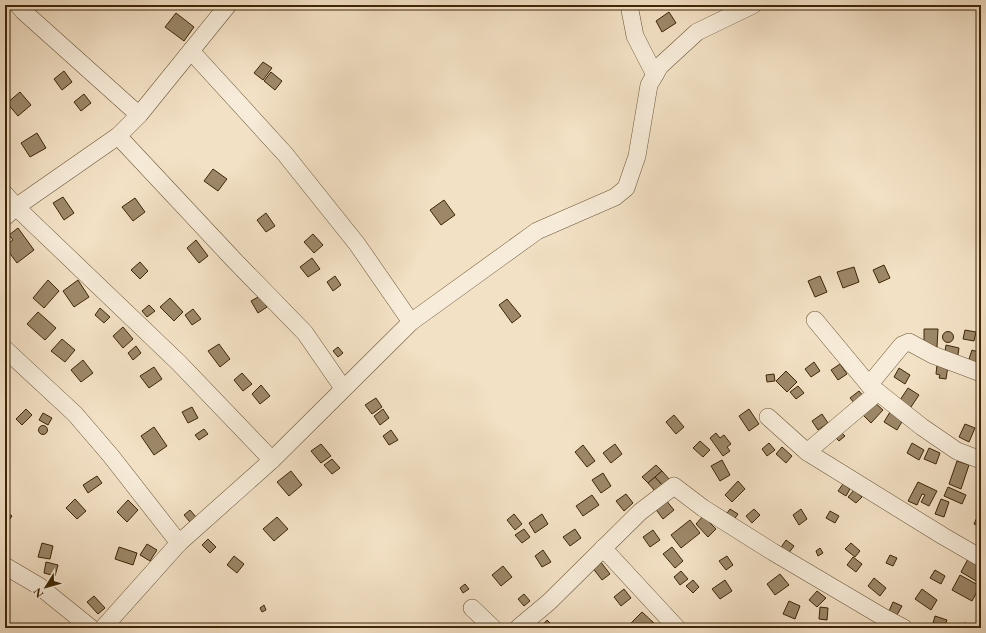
<svg xmlns="http://www.w3.org/2000/svg" width="986" height="633" font-family="'EB Garamond',serif">
	<style>
		.building { fill: #9c8869; stroke: #3d2706 }
		.lines { fill: none; stroke-linecap: round; stroke-linejoin: round }
		.minor-casing { stroke: #6a5636; stroke-width: 18 }
		.minor { stroke: #f7ecd9; stroke-width: 17 }
	</style>
	<rect width="100%" height="100%" fill="#f3e1c5"/>
	<filter id="stains"><feTurbulence type="fractalNoise" baseFrequency=".005" numOctaves="4"/><feColorMatrix values="0 0 0 0 .2 0 0 0 0 .09 0 0 0 0 .02 0 0 0 .5 -.17"/></filter>
	<radialGradient id="worn" r=".72"><stop offset=".6" stop-color="#630" stop-opacity="0"/><stop offset="1" stop-color="#630" stop-opacity=".3"/></radialGradient>
	<!-- building -->
	<g class="building">
		<polygon points="669,12 676,23 662,32 656,21"/>
		<polygon points="176,13 194,27 184,41 165,27"/>
		<polygon points="263,62 272,68 263,80 254,73"/>
		<polygon points="64,71 72,82 62,90 54,79"/>
		<polygon points="271,72 282,81 275,90 264,81"/>
		<polygon points="20,92 31,105 18,116 7,103"/>
		<polygon points="84,94 91,103 81,111 74,102"/>
		<polygon points="37,133 46,148 30,157 21,143"/>
		<polygon points="213,169 227,179 218,191 204,181"/>
		<polygon points="63,197 74,213 64,220 53,203"/>
		<polygon points="135,198 145,212 133,221 122,207"/>
		<polygon points="444,200 455,215 441,225 430,210"/>
		<polygon points="266,213 275,226 266,232 257,220"/>
		<polygon points="18,228 34,250 17,263 5,247 5,246 13,240 9,235"/>
		<polygon points="313,234 323,245 314,253 304,242"/>
		<polygon points="196,240 208,256 199,263 187,248"/>
		<polygon points="312,258 320,269 308,277 300,267"/>
		<polygon points="140,262 148,271 140,279 131,270"/>
		<polygon points="884,265 890,278 879,283 873,270"/>
		<polygon points="854,267 859,282 843,288 837,272"/>
		<polygon points="335,276 341,285 333,291 327,282"/>
		<polygon points="820,276 827,292 815,297 808,281"/>
		<polygon points="48,280 59,291 44,308 33,298"/>
		<polygon points="78,280 89,297 74,307 63,291"/>
		<polygon points="260,296 267,307 258,313 251,301"/>
		<polygon points="170,298 183,312 174,321 160,307"/>
		<polygon points="507,299 521,316 512,323 499,305"/>
		<polygon points="149,305 155,311 147,317 142,311"/>
		<polygon points="100,308 110,317 104,323 95,315"/>
		<polygon points="193,309 201,319 192,325 185,315"/>
		<polygon points="38,312 56,328 45,340 27,324"/>
		<polygon points="123,327 133,339 123,348 113,336"/>
		<polygon points="924,329 938,329 937,347 924,347"/>
		<polygon points="965,330 976,332 974,341 963,339"/>
		<circle cx="948" cy="337" r="5.5"/>
		<polygon points="62,339 75,350 65,362 51,351"/>
		<polygon points="219,344 230,359 220,367 208,351"/>
		<polygon points="946,345 959,348 957,361 944,358"/>
		<polygon points="136,346 141,353 133,360 128,353"/>
		<polygon points="338,347 343,353 338,357 333,351"/>
		<polygon points="972,350 981,353 981,370 967,365"/>
		<polygon points="83,360 93,373 81,382 71,370"/>
		<polygon points="814,362 820,371 811,377 805,369"/>
		<polygon points="840,364 847,374 838,380 831,370"/>
		<polygon points="937,365 948,366 946,379 939,378 940,375 936,374"/>
		<polygon points="154,367 162,379 149,388 140,376"/>
		<polygon points="899,368 910,375 905,384 894,377"/>
		<polygon points="786,371 797,382 787,392 776,381"/>
		<polygon points="242,373 252,384 243,391 234,380"/>
		<polygon points="774,374 775,381 767,382 766,375"/>
		<polygon points="261,385 270,396 260,404 252,394"/>
		<polygon points="798,386 804,393 796,399 790,392"/>
		<polygon points="908,388 919,395 909,410 898,403"/>
		<polygon points="859,391 864,397 855,404 850,398"/>
		<polygon points="376,398 382,407 372,414 365,405"/>
		<polygon points="872,400 883,410 871,423 860,412"/>
		<polygon points="192,407 198,418 188,423 182,412"/>
		<polygon points="26,409 32,415 22,425 16,419"/>
		<polygon points="383,409 389,418 380,425 374,416"/>
		<polygon points="749,409 759,424 749,431 739,416"/>
		<polygon points="890,412 903,420 897,430 884,422"/>
		<polygon points="43,413 52,418 48,425 39,420"/>
		<polygon points="822,414 828,423 818,430 812,421"/>
		<polygon points="674,415 684,427 676,434 666,422"/>
		<polygon points="965,424 975,428 969,442 959,437"/>
		<polygon points="981,425 981,435 978,434"/>
		<circle cx="43" cy="430" r="4.5"/>
		<polygon points="154,427 167,446 154,455 141,436"/>
		<polygon points="204,429 208,434 199,440 195,435"/>
		<polygon points="391,430 398,440 389,445 383,436"/>
		<polygon points="840,431 845,436 839,441 834,436"/>
		<polygon points="716,433 720,438 724,435 731,444 727,447 730,451 723,456 710,438"/>
		<polygon points="700,441 710,450 703,457 693,448"/>
		<polygon points="769,443 775,450 767,456 762,449"/>
		<polygon points="912,443 924,450 919,460 907,453"/>
		<polygon points="321,444 331,456 321,463 311,451"/>
		<polygon points="615,444 622,454 611,463 603,453"/>
		<polygon points="583,445 595,461 587,467 575,452"/>
		<polygon points="782,447 792,456 786,463 776,454"/>
		<polygon points="929,448 940,453 936,464 924,459"/>
		<polygon points="332,459 340,468 332,474 324,465"/>
		<polygon points="722,460 730,475 720,481 711,466"/>
		<polygon points="957,461 969,465 961,489 949,484"/>
		<polygon points="656,465 662,471 648,483 642,477"/>
		<polygon points="291,471 302,485 289,496 277,482"/>
		<polygon points="662,471 669,479 662,485 655,477"/>
		<polygon points="603,473 611,486 601,493 592,480"/>
		<polygon points="97,476 102,483 88,493 83,485"/>
		<polygon points="655,477 662,485 655,491 648,483"/>
		<polygon points="738,481 745,489 732,502 725,495"/>
		<polygon points="918,482 937,491 929,506 921,502 925,495 922,494 917,505 908,501"/>
		<polygon points="843,484 850,489 846,496 838,491"/>
		<polygon points="948,487 966,495 962,504 944,496"/>
		<polygon points="854,490 862,497 856,503 848,497"/>
		<polygon points="626,494 633,503 624,511 616,501"/>
		<polygon points="592,495 599,505 583,516 576,506"/>
		<polygon points="75,499 86,511 77,519 66,508"/>
		<polygon points="665,499 674,510 663,519 654,507"/>
		<polygon points="941,499 949,502 944,517 935,514"/>
		<polygon points="128,500 138,510 127,522 117,512"/>
		<polygon points="730,509 738,514 733,521 725,516"/>
		<polygon points="754,509 760,515 752,523 746,516"/>
		<polygon points="801,509 807,519 799,525 793,515"/>
		<polygon points="190,510 196,517 190,522 184,515"/>
		<polygon points="5,511 12,516 5,526"/>
		<polygon points="830,511 839,516 835,523 826,518"/>
		<polygon points="979,513 981,514 981,527 974,524"/>
		<polygon points="514,514 522,524 515,530 507,520"/>
		<polygon points="542,514 548,524 535,533 529,523"/>
		<polygon points="703,516 716,529 708,537 696,524"/>
		<polygon points="277,517 288,529 274,541 263,529"/>
		<polygon points="690,520 700,533 681,548 671,535"/>
		<polygon points="524,529 530,537 522,543 515,535"/>
		<polygon points="575,529 581,538 570,546 563,537"/>
		<polygon points="653,530 660,540 650,547 643,537"/>
		<polygon points="5,535 9,536 5,544"/>
		<polygon points="208,539 216,547 210,553 202,545"/>
		<polygon points="786,540 794,546 788,554 780,549"/>
		<polygon points="42,543 53,546 50,559 38,557"/>
		<polygon points="851,543 860,551 855,557 845,549"/>
		<polygon points="147,544 157,550 150,561 140,555"/>
		<polygon points="119,547 137,553 133,565 115,559"/>
		<polygon points="672,547 683,561 675,568 663,554"/>
		<polygon points="820,548 823,553 818,556 816,551"/>
		<polygon points="543,550 551,562 542,567 535,556"/>
		<polygon points="890,555 897,558 893,566 886,563"/>
		<polygon points="234,556 244,564 237,573 227,565"/>
		<polygon points="727,556 733,565 726,570 719,561"/>
		<polygon points="853,557 862,564 856,572 847,565"/>
		<polygon points="968,559 981,567 981,584 961,572"/>
		<polygon points="600,561 610,574 602,580 592,567"/>
		<polygon points="46,562 58,565 55,576 44,573"/>
		<polygon points="503,566 512,577 501,586 492,575"/>
		<polygon points="935,570 945,576 941,584 930,578"/>
		<polygon points="681,571 688,579 680,585 674,577"/>
		<polygon points="780,574 789,585 775,595 767,584"/>
		<polygon points="960,575 980,586 972,601 952,590"/>
		<polygon points="874,578 886,588 880,596 868,586"/>
		<polygon points="693,580 699,587 693,593 686,586"/>
		<polygon points="725,580 732,591 720,599 712,589"/>
		<polygon points="465,584 469,589 463,593 460,588"/>
		<polygon points="624,589 631,598 621,606 614,597"/>
		<polygon points="922,589 937,600 931,610 915,599"/>
		<polygon points="817,591 826,598 817,607 809,600"/>
		<polygon points="524,594 530,601 524,606 518,599"/>
		<polygon points="94,596 105,608 98,614 87,602"/>
		<polygon points="789,601 800,606 795,619 783,614"/>
		<polygon points="893,602 902,606 897,615 889,611"/>
		<polygon points="264,605 266,610 262,612 260,608"/>
		<polygon points="820,607 828,608 827,620 819,619"/>
		<polygon points="642,612 655,624 651,628 630,628 628,626"/>
		<polygon points="935,616 947,620 944,628 937,628 932,627"/>
		<polygon points="547,620 555,628 542,628 541,627"/>
		<circle cx="965" cy="626" r="3"/>
	</g>
	<g class="lines">
		<!-- minor casing -->
		<g class="minor-casing">
			<g id="minor">
				<polyline points="18,5 23,11 139,115"/>
				<polyline points="629,5 635,36 655,75"/>
				<polyline points="191,51 285,154 357,244 411,322"/>
				<polyline points="118,136 234,260 305,333 343,388"/>
				<polyline points="5,194 16,207 179,363 272,460"/>
				<polyline points="5,217 16,207 118,136 139,115 228,5"/>
				<polyline points="815,320 869,385 922,427 957,451 981,460"/>
				<polyline points="5,349 75,414 111,456 179,543"/>
				<polyline points="869,385 902,345 909,342 933,355 981,373"/>
				<polyline points="768,417 807,452 943,536 981,558"/>
				<polyline points="807,452 878,392"/>
				<polyline points="603,548 677,628"/>
				<polyline points="5,566 39,586 91,628"/>
				<polyline points="472,608 493,628"/>
				<polyline points="103,628 179,543 272,460 411,322 537,231 615,197 626,188 637,156 649,85 660,66 697,32 753,5"/>
				<polyline points="518,628 549,602 640,512 674,486 703,508 773,552 883,617 904,628"/>
			</g>
		</g>
		<!-- minor -->
		<use href="#minor" class="minor"/>
	</g>
	<!-- margin -->
	<rect width="986" height="633" fill="none" stroke="#f3e1c5" stroke-width="20"/>
	<rect x="6" y="6" width="974" height="621" fill="none" stroke="#3d2706" stroke-width="2"/>
	<rect x="10" y="10" width="966" height="613" fill="none" stroke="#3d2706"/>
	<!-- north arrow -->
	<g transform="translate(46 587) rotate(233)" stroke="#f7ecd9" stroke-width="3" paint-order="stroke">
	<path d="M0-3L7 15L0 10L-7 15Z" fill="#3d2706"/>
	<text y="-6" font-size="11" font-weight="bold" text-anchor="middle" fill="#3d2706">N</text>
	</g>
	<rect width="100%" height="100%" filter="url(#stains)"/>
	<rect width="100%" height="100%" fill="url(#worn)"/>
</svg>
